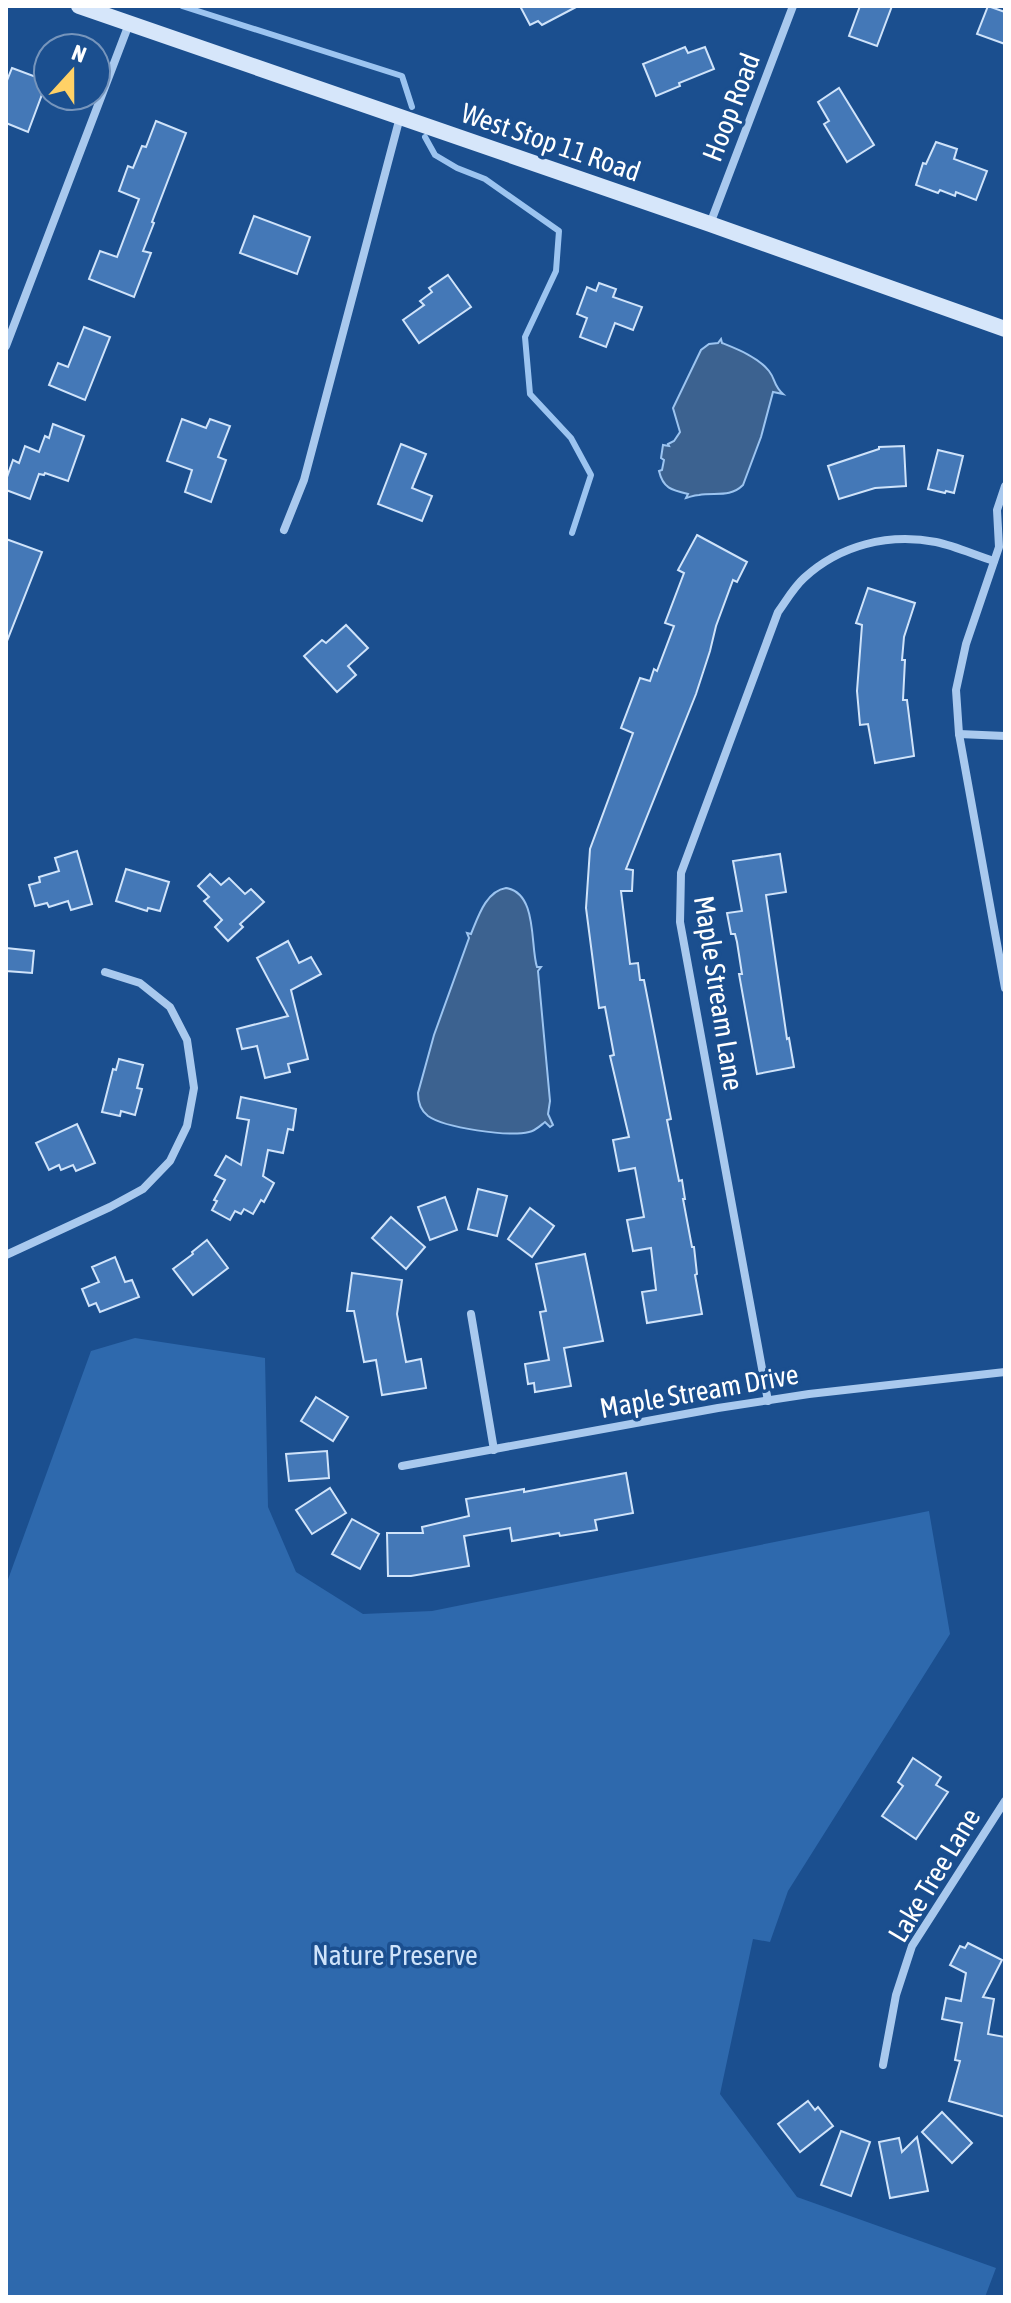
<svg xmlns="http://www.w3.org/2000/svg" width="1011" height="2303" font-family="'Asap Condensed',sans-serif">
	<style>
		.green { fill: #2e69ad }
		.water { fill: #3c6290; stroke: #9cc4f0; stroke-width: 2 }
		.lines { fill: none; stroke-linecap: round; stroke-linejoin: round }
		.stream { stroke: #9cc4f0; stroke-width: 6 }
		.building { fill: #4478b7; stroke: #cfe3fa; stroke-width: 2 }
		.street { stroke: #a9c9ee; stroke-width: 8 }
		.secondary { stroke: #d6e6fa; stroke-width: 16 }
		.labels { text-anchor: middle; stroke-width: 7; stroke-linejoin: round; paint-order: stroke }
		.street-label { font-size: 28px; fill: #fff; stroke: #1b4f8f }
		.park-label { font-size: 28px; fill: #cfe3fa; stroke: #1b4f8f }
	</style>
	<rect width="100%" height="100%" fill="#1b4f8f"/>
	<!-- green -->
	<polygon class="green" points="135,1338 265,1358 268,1507 296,1572 363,1614 432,1611 929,1511 950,1634 788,1891 770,1942 753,1939 720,2094 797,2197 996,2268 985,2297 6,2297 6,1585 91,1351"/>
	<!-- water -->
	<g class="water">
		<path d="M 721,339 L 722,343 C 737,349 758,357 769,371 C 776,380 773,385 783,394 L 773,392 L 761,437 L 743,485 C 730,498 715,492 699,495 C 694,495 690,497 686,498 L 688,494 C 671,490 663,488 659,471 L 662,470 L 664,460 L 661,458 L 663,445 L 669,446 L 668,444 L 674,441 L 680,432 L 673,408 L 701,350 L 709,344 L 718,343 Z"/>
		<path d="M 506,888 C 538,893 530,946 537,967 L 541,967 L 538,971 L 550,1101 L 548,1114 L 553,1125 L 550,1127 L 545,1122 C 540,1126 535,1131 529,1132 C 508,1137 445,1128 428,1116 C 420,1110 418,1102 418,1093 L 434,1035 L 469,938 L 467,933 L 471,934 C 478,917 486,891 506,888 Z"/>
	</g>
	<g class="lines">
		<!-- stream -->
		<g class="stream">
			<polyline points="182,6 402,76 412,107"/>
			<polyline points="425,137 435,155 457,168 485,179 559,231 556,271 525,337 530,394 571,438 591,475 572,533"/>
		</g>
	</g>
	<!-- building -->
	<g class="building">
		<polygon points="520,6 578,6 542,25 538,21 530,25"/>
		<polygon points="860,6 892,6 877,46 849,36"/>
		<polygon points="988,6 1005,12 1005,44 977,34"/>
		<polygon points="685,47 688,53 705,47 714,69 679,83 680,86 656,96 643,64"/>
		<polygon points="12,68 47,81 28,132 6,123 6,83"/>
		<polygon points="839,88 874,145 847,162 824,124 829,121 818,102"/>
		<polygon points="156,121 186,133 152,222 154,223 143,251 151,253 134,297 89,279 100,251 117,257 139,199 119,191 128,166 133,168 142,146 146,147"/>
		<polygon points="936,142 957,149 954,159 987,171 976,200 956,192 955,196 940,190 938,193 916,185 923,163 926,164"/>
		<polygon points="254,216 310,237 297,274 240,253"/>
		<polygon points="448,275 471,307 419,343 403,320 424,305 420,301 432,292 429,288"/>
		<polygon points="599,283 616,289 613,297 642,307 633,330 615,323 606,347 580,337 587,318 577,314 587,287 596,291"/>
		<polygon points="84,327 110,337 85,400 49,385 58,363 68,367"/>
		<polygon points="182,419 206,428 210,419 230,426 218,457 226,460 211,502 185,492 192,470 167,461"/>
		<polygon points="53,424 84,436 68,481 45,473 44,475 39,474 30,499 6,490 6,480 13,460 19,463 25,446 39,452 45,436 49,438"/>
		<polygon points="401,444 426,454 412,488 432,496 422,521 378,504"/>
		<polygon points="904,446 906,486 875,488 839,499 828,466 879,449 879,447"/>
		<polygon points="938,450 963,456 954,493 946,491 945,493 928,489"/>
		<polygon points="697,535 747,562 737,582 733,580 716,626 710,651 696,694 626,869 633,870 632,891 621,891 630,964 638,963 640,980 644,980 671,1119 667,1120 677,1171 679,1181 682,1180 685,1199 683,1199 692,1247 694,1247 697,1274 695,1275 702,1314 647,1323 642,1292 656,1290 651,1248 633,1251 627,1220 644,1217 635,1168 619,1171 613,1140 629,1137 610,1056 614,1055 605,1007 599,1008 586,908 590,849 633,733 621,728 640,678 650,681 654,669 657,671 674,626 665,623 684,573 678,570"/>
		<polygon points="6,539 42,552 7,641 6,641"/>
		<polygon points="868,588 915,603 904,637 902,660 905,660 903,700 907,700 914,756 875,763 868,724 860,725 857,691 862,625 856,623"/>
		<polygon points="346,625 368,648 348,666 356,675 337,692 304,656 322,640 326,643"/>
		<polygon points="77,851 92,904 71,910 68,901 49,907 47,903 35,906 29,885 40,882 39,877 59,871 55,858"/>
		<polygon points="780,854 786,892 766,895 787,1039 789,1038 794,1067 757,1074 739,974 742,974 737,942 735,934 731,934 727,913 742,911 733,861"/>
		<polygon points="126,869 169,882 160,911 148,908 147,911 116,901"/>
		<polygon points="210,874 221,885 229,878 245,894 251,889 264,902 240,924 243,927 228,941 215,927 222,920 204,901 209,897 198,886"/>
		<polygon points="288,941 299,963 311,957 321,974 291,990 308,1059 288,1064 290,1072 265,1078 257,1046 242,1049 237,1029 288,1016 257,958"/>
		<polygon points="6,948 34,951 32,973 6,971"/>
		<polygon points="119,1059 143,1065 137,1088 142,1089 135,1115 121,1111 120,1116 102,1112 113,1069 116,1070"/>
		<polygon points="241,1097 296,1109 293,1130 288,1129 283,1153 268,1150 263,1176 274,1183 264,1202 261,1200 253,1214 244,1209 241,1214 235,1211 230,1220 212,1210 217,1201 214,1200 225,1180 215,1175 226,1156 241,1165 249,1120 237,1118"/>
		<polygon points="77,1124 95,1163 76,1171 73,1165 61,1170 59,1165 49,1170 36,1143"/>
		<polygon points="478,1189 507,1196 497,1236 468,1229"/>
		<polygon points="445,1197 457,1230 430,1240 418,1207"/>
		<polygon points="530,1208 554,1226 532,1257 508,1239"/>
		<polygon points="391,1217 425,1247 406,1269 372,1238"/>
		<polygon points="207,1240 228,1268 193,1295 173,1269 193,1254 192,1252"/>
		<polygon points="585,1254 603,1341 564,1348 571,1386 535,1392 534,1383 528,1384 525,1364 549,1360 540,1312 546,1311 536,1264"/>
		<polygon points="115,1257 125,1282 132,1280 139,1297 100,1312 96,1303 89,1306 82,1289 99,1282 92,1267"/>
		<polygon points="352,1273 402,1280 397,1314 406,1362 421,1359 426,1388 382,1395 376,1360 364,1362 354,1311 347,1311"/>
		<polygon points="316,1397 348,1417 333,1441 301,1421"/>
		<polygon points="327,1451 329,1478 289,1481 286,1454"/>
		<polygon points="626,1473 633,1513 595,1520 597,1530 560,1536 559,1533 512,1541 510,1528 464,1536 469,1566 411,1576 388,1576 387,1533 423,1533 422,1527 469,1516 466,1499 524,1489 524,1492"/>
		<polygon points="330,1488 346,1513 312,1534 296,1510"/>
		<polygon points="352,1519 379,1534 360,1569 332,1554"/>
		<polygon points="913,1758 941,1777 936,1785 948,1792 916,1839 882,1816 903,1786 898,1782"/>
		<polygon points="968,1943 1002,1960 983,1997 994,1999 988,2034 1005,2037 1005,2117 949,2101 960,2061 955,2060 962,2023 942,2019 946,1998 961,2001 966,1973 950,1965 960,1946 965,1948"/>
		<polygon points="808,2101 815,2110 818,2107 833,2126 800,2152 778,2124"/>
		<polygon points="942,2112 972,2143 952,2163 922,2132"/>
		<polygon points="841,2131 870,2142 851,2196 821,2185"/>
		<polygon points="917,2137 928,2191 890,2198 879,2142 899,2138 902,2152"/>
	</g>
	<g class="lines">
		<!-- street -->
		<g class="street">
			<polyline points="710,224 793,6"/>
			<polyline points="6,346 129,24"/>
			<polyline points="1005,486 997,510 999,547 966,644 956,690 959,734 1005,988"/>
			<polyline points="284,530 304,480 400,117"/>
			<polyline points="959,734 1005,736"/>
			<polyline points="6,1255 110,1207 143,1189 170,1161 187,1126 194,1088 187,1040 170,1007 140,983 105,972"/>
			<polyline points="471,1314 494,1450"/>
			<path d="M 768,1401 L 680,922 L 681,873 L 778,612 C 786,601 794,587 804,578 C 840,545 888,533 936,542 C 955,546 975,555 994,561"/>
			<polyline points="402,1466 718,1408 809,1394 1005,1372"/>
			<polyline points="883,2065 896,1995 912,1946 1005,1801"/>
		</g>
		<!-- secondary -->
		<polyline class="secondary" points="79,6 710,224 1005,329"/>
	</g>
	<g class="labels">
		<!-- street labels -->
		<g class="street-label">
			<text transform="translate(731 107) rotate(-69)" y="10">Hoop Road</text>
			<text transform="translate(551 142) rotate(19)" y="10">West Stop 11 Road</text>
			<text transform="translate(719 993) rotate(81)" y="10">Maple Stream Lane</text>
			<text transform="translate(699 1391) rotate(-10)" y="10">Maple Stream Drive</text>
			<text transform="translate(934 1875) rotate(-59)" y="10">Lake Tree Lane</text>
		</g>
		<!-- park labels -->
		<g class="park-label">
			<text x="395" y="1965">Nature Preserve</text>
		</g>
	</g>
	<!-- border -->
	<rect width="1011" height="2303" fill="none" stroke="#ffffff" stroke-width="16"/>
	<!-- north arrow -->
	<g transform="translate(72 72) rotate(21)"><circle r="38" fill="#1b4f8f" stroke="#7695bc" stroke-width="2"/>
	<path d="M0-6L14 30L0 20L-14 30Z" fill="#ffd166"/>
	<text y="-12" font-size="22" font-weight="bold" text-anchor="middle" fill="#ffffff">N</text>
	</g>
</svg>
